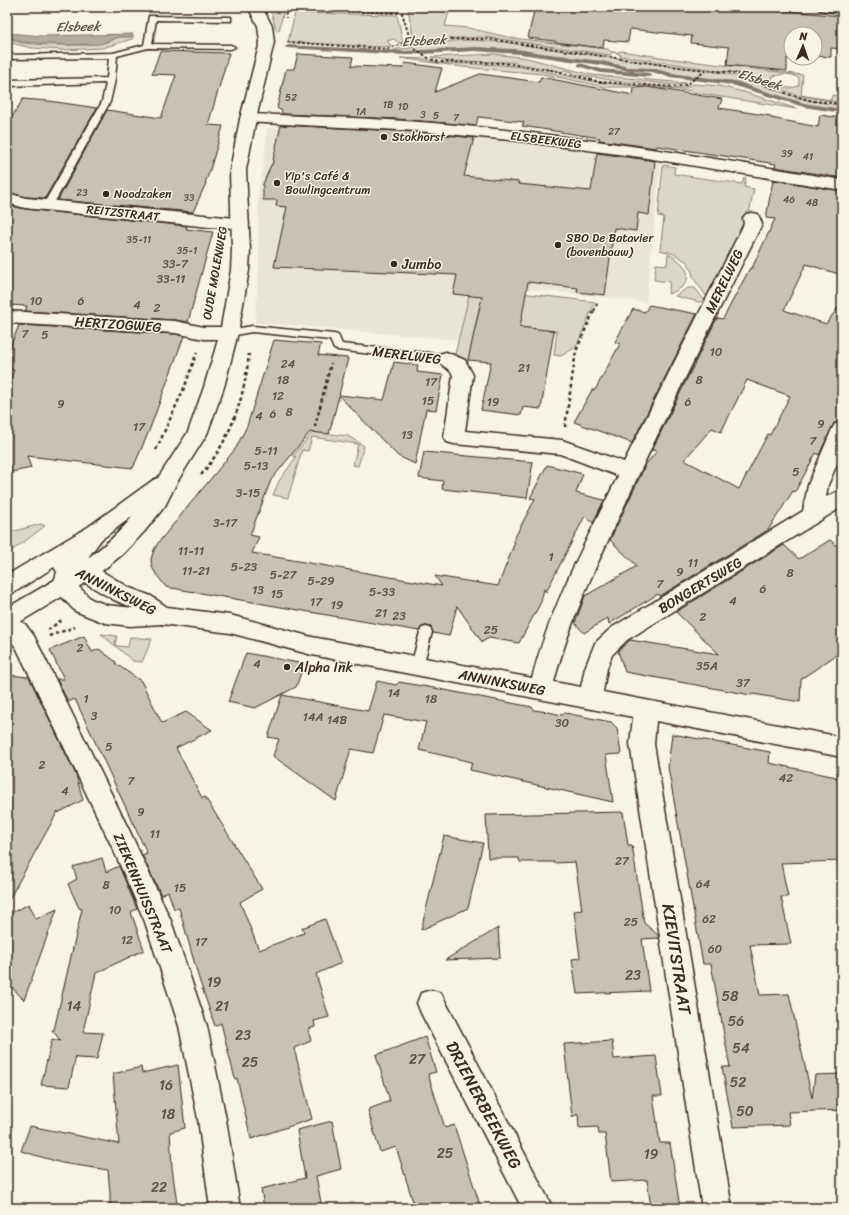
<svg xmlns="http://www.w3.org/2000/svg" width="849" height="1215" font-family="Sriracha,sans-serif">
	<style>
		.built { fill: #e9e4d9 }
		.green { fill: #dbd6cb; stroke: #8b8074; fill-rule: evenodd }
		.water { fill: #b4aca0; stroke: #84786c }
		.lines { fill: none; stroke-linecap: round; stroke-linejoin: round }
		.stream { fill: #84786c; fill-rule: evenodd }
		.building { fill: #c8c1b6; stroke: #3b2a1e; fill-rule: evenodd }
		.service-casing { stroke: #3b2a1e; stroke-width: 3 }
		.minor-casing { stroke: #3b2a1e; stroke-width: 3 }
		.secondary-casing { stroke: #3b2a1e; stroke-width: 3 }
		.path-far1 { stroke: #3b2a1e; stroke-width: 2; stroke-dasharray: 3 2; stroke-linecap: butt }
		.path { stroke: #3b2a1e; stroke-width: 2.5; stroke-dasharray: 3.5 3; stroke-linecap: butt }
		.service { fill: #f7f3e8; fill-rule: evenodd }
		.minor { fill: #f7f3e8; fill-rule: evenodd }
		.secondary { fill: #f7f3e8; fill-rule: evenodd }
		.poi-dot { fill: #3b2a1e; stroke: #f7f3e8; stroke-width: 1.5 }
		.labels { text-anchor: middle; stroke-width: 3; stroke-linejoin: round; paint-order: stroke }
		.far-number-label { font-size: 10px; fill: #5e5044 }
		.far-poi-label { font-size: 12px; fill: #3b2a1e; stroke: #f7f3e8; text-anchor: start }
		.far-street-label { font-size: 12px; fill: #3b2a1e; stroke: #f7f3e8 }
		.number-label { font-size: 12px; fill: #5e5044 }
		.far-water-label { font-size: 13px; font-style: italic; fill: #5f5145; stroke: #f7f3e8 }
		.poi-label { font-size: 14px; fill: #3b2a1e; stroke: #f7f3e8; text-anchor: start }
		.street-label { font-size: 14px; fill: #3b2a1e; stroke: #f7f3e8 }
		.near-number-label { font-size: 14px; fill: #5e5044 }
		.near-street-label { font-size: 17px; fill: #3b2a1e; stroke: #f7f3e8 }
	</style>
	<rect width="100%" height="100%" fill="#f7f3e8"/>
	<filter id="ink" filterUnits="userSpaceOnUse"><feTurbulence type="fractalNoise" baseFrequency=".025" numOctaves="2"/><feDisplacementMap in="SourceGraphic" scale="8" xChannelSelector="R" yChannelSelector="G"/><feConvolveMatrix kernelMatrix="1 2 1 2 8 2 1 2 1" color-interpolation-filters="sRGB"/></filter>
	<g filter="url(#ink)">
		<!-- built -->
		<polygon class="built" points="267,128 396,130 477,137 661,163 646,302 456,281 471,287 458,340 255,322 259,264 258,193 264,164"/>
		<!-- green -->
		<g class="green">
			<polygon points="267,7 283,8 283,14 279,31 276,30 272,14"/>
			<path d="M 408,10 L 449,12 L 445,26 L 468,28 L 512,38 L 608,49 C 610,53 617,53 621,51 L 673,59 L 803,75 L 801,95 L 831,100 L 832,95 L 842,97 L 842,103 L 799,96 L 743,74 L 620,56 L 620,54 L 613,52 L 610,55 L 486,37 L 414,40 ZM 785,74 L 793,75 L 799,78 L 799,85 C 791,91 778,87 772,79 L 773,76 Z"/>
			<polygon points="295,13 397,15 403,42 399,43 394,39 387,41 391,45 390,46 383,47 288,42"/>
			<polygon points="134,36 132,39 102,48 63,50 32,48 7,42 7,37 22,43 46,45 87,45 106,42 119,37"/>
			<path d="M 468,40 L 504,42 L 723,73 L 746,78 L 798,98 L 842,106 L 842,110 L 794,102 L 763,92 L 738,82 L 679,75 L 652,69 L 630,68 L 600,61 L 581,61 L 565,56 L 551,56 L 521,50 L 482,48 L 410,52 L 392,51 C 399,47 406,50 413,47 L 410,44 Z"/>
			<polygon points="494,54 527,58 592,75 686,83 675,85 649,82 623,82 572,74 573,72 564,70 562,72 510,62 447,61 431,57"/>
			<polygon points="400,58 425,59 439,63 501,65 522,67 597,82 625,85 652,86 678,88 684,88 693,84 719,86 744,92 797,109 697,93 691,91 646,87 605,87 543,74 463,67"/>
			<polygon points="663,165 675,167 674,174 742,184 744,178 746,178 744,187 754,189 748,218 709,300 694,279 691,269 687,262 675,254 660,250 664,217 658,216"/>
			<path d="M 668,254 C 691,265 697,285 668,294 L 670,282 L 654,280 L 656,264 L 667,265 Z"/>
			<polygon points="471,287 595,302 576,347 561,356 554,355 557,331 520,327 522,313 479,308 468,362 455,354"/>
			<polygon points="688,288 695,288 705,301 699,302 675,296"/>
			<polygon points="313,432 348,436 364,446 358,466 353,465 358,444 312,437 308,451 302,450 288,498 273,495 279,481 296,457 293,456"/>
			<polygon points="41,524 45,526 9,553 7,553 7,533"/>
			<polygon points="101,634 117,636 115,644 117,646 128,647 130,637 152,639 142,662 133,661"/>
		</g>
		<!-- water -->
		<polygon class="water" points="7,33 43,36 133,34 131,37 119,37 100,44 66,45 22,42 7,37"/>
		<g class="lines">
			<!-- stream -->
			<g class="stream">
				<polygon points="288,45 405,51 475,47 520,50 600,61 628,67 652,68 670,73 733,81 807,104 842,109 842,113 804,107 732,85 670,77 652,72 628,71 600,65 520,54 475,51 405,55 286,48 285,47"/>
				<polygon points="580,63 601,69 649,73 652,75 649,77 601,73 578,66 578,64"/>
			</g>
		</g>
		<!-- building -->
		<g class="building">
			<polygon points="535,7 745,7 842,16 842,49 831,48 831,57 815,56 815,34 791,34 791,58 806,58 806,60 787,58 787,71 727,65 729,47 691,43 692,36 630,29 628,42 604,40 603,48 555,42 555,41 528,38"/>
			<polygon points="160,51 229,53 208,125 223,126 209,173 205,183 206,183 193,212 58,200 107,110 161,118 176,75 152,74"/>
			<polygon points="298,54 353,57 351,66 402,68 405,63 442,68 435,92 480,74 539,82 541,77 633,95 634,88 647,87 722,99 719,108 771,116 771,118 818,127 820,115 841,118 839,134 842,135 842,178 775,167 776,164 731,157 657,146 656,148 599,140 600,138 522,126 524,122 478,117 476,126 397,119 282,114 282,111 277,108 286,69 294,69"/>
			<polygon points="23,99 49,101 97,108 45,198 26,197 7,192 7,125"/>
			<polygon points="281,125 418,132 474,138 464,176 519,182 518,184 591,191 597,153 655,161 649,215 638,213 636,231 614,228 605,295 577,292 578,288 528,282 520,327 554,331 541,409 523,407 521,415 481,410 491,362 468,360 482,297 453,294 457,275 274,267 287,207 276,206 277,200 263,200 263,184 271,165 272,165"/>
			<path d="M 773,180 L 842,191 L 842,275 L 806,264 L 784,310 L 826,324 L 842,302 L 842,421 L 834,423 L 819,455 L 816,453 L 795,492 L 793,491 L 768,530 L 660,596 L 658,594 L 609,624 L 608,618 L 584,633 L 575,623 L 585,596 L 637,566 L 610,540 L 646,464 L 657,451 L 652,450 L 717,318 L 723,319 L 750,268 L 752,268 L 775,219 L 766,218 ZM 747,380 L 790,396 L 770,435 L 768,434 L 739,489 L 684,460 L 712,428 L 721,432 Z"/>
			<polygon points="7,205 25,209 187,226 186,229 213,232 188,322 175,320 25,311 27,306 7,305"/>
			<polygon points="649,305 697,314 632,443 574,422 592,390 595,390 620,344 615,342 633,309 645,312"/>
			<polygon points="19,325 175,334 184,336 149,431 133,468 27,456 31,468 7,473 7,386 14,370 7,369 7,355"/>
			<polygon points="274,340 321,344 318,355 348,358 339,395 384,400 394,362 418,365 417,372 443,375 436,410 426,409 415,464 398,456 339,396 329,434 310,432 271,480 250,535 259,537 252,553 442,586 435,576 498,586 515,542 513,541 535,499 530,498 547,465 583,474 576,493 604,500 593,523 585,516 546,592 544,589 541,602 519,643 489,638 482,642 457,606 449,636 433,633 431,627 426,626 422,627 419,631 166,587 156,574 152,567 151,559 154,550 158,543 236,448 247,426"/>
			<polygon points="424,452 533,462 527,498 442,489 443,481 419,478"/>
			<polygon points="830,540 842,550 842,651 801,679 800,702 753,694 751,695 625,672 618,651 630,640 719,654 676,612 784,545 799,559"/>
			<polygon points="84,636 92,652 99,649 116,662 116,664 141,681 162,723 186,712 212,730 176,748 202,798 205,797 262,889 240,902 259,950 304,933 302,928 325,919 341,963 316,974 329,1017 314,1021 315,1027 308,1029 311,1041 294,1048 312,1119 251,1139 237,1078 235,1079 221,1023 215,1026 199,979 179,908 174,909 168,891 161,895 142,855 147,853 75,699 68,702 57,679 64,679 50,650"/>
			<polygon points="246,653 304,664 296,687 255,708 228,702"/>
			<polygon points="7,675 29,677 76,775 83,800 58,813 58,811 7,903"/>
			<polygon points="377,681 396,685 399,682 434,688 532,707 534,710 548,712 562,715 565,713 611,722 617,728 621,754 606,755 613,802 470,770 472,762 419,750 426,722 384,715 373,753 351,749 336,801 273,756 279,739 268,737 282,695 368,711"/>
			<polygon points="672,734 770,752 769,763 836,777 836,779 842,780 842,861 781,863 788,897 781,897 791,944 750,945 760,995 789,994 812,1098 815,1075 842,1074 842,1110 788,1112 790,1125 733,1127 722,1067 730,1067 711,964 703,964 668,767"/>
			<polygon points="623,812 628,845 632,845 644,923 658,935 659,938 642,939 649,991 577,994 572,959 580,958 574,911 582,910 575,862 554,863 554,862 520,862 519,858 488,858 486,815"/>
			<polygon points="444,836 483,843 468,908 421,930"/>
			<polygon points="102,858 106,872 119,866 137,909 131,912 144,950 96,973 83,1032 103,1033 97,1059 77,1058 76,1056 69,1087 41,1085 52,1039 61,1041 52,1030 54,1030 82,909 79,908 68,884 77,879 73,867"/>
			<polygon points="29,904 36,919 57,909 24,1000 7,982 7,915"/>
			<polygon points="498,928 500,958 445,960"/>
			<polygon points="425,1037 436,1072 428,1074 445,1128 454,1125 481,1208 415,1208 396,1147 380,1152 368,1111 369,1109 390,1101 376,1055"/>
			<polygon points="612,1041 614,1059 656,1056 662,1096 653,1096 660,1143 670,1143 680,1208 651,1208 647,1180 611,1182 605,1134 599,1134 598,1127 579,1128 578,1114 572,1117 564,1044"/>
			<polygon points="178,1065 185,1128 170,1132 172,1168 177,1204 164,1208 110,1208 110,1193 108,1170 62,1163 21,1151 30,1126 119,1144 113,1074 141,1067 142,1073"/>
			<polygon points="332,1121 341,1169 316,1176 322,1208 264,1208 261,1189 305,1178 297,1130"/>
		</g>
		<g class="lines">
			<!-- service casing -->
			<g class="service-casing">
				<g id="service">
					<polygon points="149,16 231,17 231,21 228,21 156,20 152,44 231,45 235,47 231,49 148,48 117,56 115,80 110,102 53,205 51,207 45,207 43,205 102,102 106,83 7,86 7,80 107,78 109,58 7,59 7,55 113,53 144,45"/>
					<polygon points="252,326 334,334 338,335 342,344 446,355 450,356 451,359 450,362 446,363 338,350 334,349 330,340 252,332 229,336 224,333 229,330"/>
					<polygon points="426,627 430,628 432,632 423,666 421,670 417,671 413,670 411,666 420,632 422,628"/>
				</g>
			</g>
			<!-- minor casing -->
			<g class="minor-casing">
				<g id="minor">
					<polygon points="818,7 842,7 842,13 820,10"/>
					<path d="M 248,114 C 327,117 407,119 486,128 C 606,140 724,160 842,180 L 842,190 L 640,157 L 519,141 L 418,131 L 242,122 L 240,119 L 242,116 Z"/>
					<polygon points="7,193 26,198 246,219 249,223 246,227 240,228 209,227 25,208 7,203"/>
					<path d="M 752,213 L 758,214 L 762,224 C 714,320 665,416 621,513 C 595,568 569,623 554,682 L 581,687 L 585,668 L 595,643 L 611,628 L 803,511 L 808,485 L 832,429 L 835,424 L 842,422 L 842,452 L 828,485 L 826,497 L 842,489 L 842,507 L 627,640 L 612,655 L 607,668 L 603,692 L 842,737 L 842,757 L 656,721 L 654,744 L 732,1208 L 702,1208 L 630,744 L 633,717 L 312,655 L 230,633 L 162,624 L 130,626 L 105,623 L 75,611 L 56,591 L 53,585 L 57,572 L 54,567 L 57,561 C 76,555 79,520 102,527 L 106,533 L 84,563 L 93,566 L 130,588 L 151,596 L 167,607 L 230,615 L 312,637 L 532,678 C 550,608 586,541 618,476 L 560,454 L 454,444 L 447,442 L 444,437 L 453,375 C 449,367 441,367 437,359 L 439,354 L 446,352 L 465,360 L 473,375 L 465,431 L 562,440 L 624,462 L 744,224 L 743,218 L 746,214 ZM 77,578 L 114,600 L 134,608 L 107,605 L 91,599 L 75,583 Z"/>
					<polygon points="7,311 175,321 204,327 229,327 236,329 238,333 236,337 229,339 204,339 175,333 7,323"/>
					<polygon points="7,615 25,624 34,636 131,834 171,921 207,1026 226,1119 240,1208 210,1208 198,1119 179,1026 145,922 113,849 17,649 7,635"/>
					<polygon points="431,990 441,993 553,1208 522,1208 421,1013 417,1003 421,993"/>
				</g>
			</g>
			<!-- secondary casing -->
			<g class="secondary-casing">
				<path id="secondary" d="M 248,7 L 262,7 L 272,26 L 274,42 L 256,119 L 246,170 L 250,250 L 249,270 L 238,333 L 224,387 L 207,434 L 177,482 L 165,506 L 144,532 L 123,554 L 93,578 L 15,625 L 7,628 L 7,608 C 52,581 100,557 133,516 L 102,539 L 54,567 L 15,592 L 7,595 L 7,575 L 88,527 L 153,480 L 158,478 L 188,432 L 204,387 L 220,333 L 231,270 L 232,250 L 230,170 L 240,119 L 260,42 L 258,26 Z"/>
			</g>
			<!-- path-far1 -->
			<g class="path-far1">
				<polyline points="286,7 286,18"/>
				<polyline points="286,9 402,13 411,42"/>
				<polyline points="287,42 387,49 406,43 427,39 488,39 670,66 735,73 791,95 813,101 842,104"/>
				<polyline points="406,43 430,59 439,62 503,63 556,71 600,82 676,87 686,85 708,69"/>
				<polyline points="594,311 598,302"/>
			</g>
			<!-- path -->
			<g class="path">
				<polyline points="315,427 331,363"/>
				<polyline points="565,427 576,351 594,310"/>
				<polyline points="156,450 185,386 197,352"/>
				<path d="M 201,475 C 231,439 244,400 249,354"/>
				<polyline points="48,630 63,619"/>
				<polyline points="49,636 75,627"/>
			</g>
			<!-- service -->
			<use href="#service" class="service"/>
			<!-- minor -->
			<use href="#minor" class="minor"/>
			<!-- secondary -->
			<use href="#secondary" class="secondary"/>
		</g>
	</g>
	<!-- markers -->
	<g class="poi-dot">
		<circle cx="384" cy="137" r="4"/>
		<circle cx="277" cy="183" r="4"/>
		<circle cx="106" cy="194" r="4"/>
		<circle cx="558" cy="245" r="4"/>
		<circle cx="394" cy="264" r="4"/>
		<circle cx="287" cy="667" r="4"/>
	</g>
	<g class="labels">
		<!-- far-number labels -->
		<g class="far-number-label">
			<text x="291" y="101">52</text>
			<text x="388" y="108">1B</text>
			<text x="403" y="110">1D</text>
			<text x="361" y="115">1A</text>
			<text x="423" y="118">3</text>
			<text x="436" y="119">5</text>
			<text x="456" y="121">7</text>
			<text x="614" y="135">27</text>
			<text x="787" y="157">39</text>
			<text x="808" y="160">41</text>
			<text x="82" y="196">23</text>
			<text x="189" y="201">33</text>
			<text x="789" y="203">46</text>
			<text x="812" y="206">48</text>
			<text x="139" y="243">35-11</text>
			<text x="187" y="254">35-1</text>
		</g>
		<!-- far-poi labels -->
		<g class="far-poi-label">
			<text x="392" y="141">Stokhorst</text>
			<text x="285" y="180">Yip's Café &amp;<tspan x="285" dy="14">Bowlingcentrum</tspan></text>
			<text x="114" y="198">Noodzaken</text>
			<text x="566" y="242">SBO De Batavier<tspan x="566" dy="14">(bovenbouw)</tspan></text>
		</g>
		<!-- far-street labels -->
		<g class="far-street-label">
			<text transform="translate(546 140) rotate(7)" y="4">ELSBEEKWEG</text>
			<text transform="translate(123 213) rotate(6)" y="4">REITZSTRAAT</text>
			<text transform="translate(215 273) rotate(-80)" y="4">OUDE MOLENWEG</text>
		</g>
		<!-- number labels -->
		<g class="number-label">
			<text x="175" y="268">33-7</text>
			<text x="171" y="283">33-11</text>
			<text x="36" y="305">10</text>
			<text x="81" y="305">6</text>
			<text x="137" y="309">4</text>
			<text x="157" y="312">2</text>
			<text x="25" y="338">7</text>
			<text x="45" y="339">5</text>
			<text x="716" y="356">10</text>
			<text x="288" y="368">24</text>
			<text x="524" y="372">21</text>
			<text x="283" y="384">18</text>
			<text x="699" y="384">8</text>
			<text x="431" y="386">17</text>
			<text x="278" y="400">12</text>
			<text x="428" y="405">15</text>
			<text x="493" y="406">19</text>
			<text x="688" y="406">6</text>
			<text x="61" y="408">9</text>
			<text x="289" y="416">8</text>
			<text x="273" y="418">6</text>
			<text x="259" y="420">4</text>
			<text x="821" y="428">9</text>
			<text x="139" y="431">17</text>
			<text x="407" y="439">13</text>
			<text x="813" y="445">7</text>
			<text x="266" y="455">5-11</text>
			<text x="256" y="470">5-13</text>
			<text x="796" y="476">5</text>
			<text x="248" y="497">3-15</text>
			<text x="225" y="527">3-17</text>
			<text x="191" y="555">11-11</text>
			<text x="551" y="561">1</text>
			<text x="693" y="567">11</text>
			<text x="244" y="571">5-23</text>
			<text x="196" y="575">11-21</text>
			<text x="680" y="576">9</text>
			<text x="790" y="577">8</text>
			<text x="283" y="579">5-27</text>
			<text x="321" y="585">5-29</text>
			<text x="660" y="588">7</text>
			<text x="763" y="593">6</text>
			<text x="258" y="594">13</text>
			<text x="382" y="596">5-33</text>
			<text x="277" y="598">15</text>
			<text x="733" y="605">4</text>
			<text x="316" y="606">17</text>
			<text x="337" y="609">19</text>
			<text x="381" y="617">21</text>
			<text x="399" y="620">23</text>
			<text x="703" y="621">2</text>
			<text x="491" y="634">25</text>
			<text x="80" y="652">2</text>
			<text x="257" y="668">4</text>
			<text x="707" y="670">35A</text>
			<text x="743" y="687">37</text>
			<text x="394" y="697">14</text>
			<text x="86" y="703">1</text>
			<text x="431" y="703">18</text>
			<text x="94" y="720">3</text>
			<text x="313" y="721">14A</text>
			<text x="337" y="724">14B</text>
			<text x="562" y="727">30</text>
			<text x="109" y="751">5</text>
			<text x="42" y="769">2</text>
			<text x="786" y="782">42</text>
			<text x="131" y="785">7</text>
			<text x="65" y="795">4</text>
			<text x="141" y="816">9</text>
			<text x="155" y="838">11</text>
			<text x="622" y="865">27</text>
			<text x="703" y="888">64</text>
			<text x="106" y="889">8</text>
			<text x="180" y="892">15</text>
			<text x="115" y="914">10</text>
			<text x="709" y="923">62</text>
			<text x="631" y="926">25</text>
			<text x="127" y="944">12</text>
			<text x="201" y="946">17</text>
			<text x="715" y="953">60</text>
		</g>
		<!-- far-water labels -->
		<g class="far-water-label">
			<text transform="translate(78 26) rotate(-1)" y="5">Elsbeek</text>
			<text transform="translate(424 40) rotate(-3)" y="5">Elsbeek</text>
			<text transform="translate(760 79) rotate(17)" y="5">Elsbeek</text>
		</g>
		<!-- poi labels -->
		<g class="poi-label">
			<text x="402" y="269">Jumbo</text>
			<text x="295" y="672">Alpha Ink</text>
		</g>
		<!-- street labels -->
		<g class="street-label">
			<text transform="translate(724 281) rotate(-64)" y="5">MERELWEG</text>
			<text transform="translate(118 324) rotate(4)" y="5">HERTZOGWEG</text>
			<text transform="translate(407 355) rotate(7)" y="5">MERELWEG</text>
			<text transform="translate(700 585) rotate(-31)" y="5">BONGERTSWEG</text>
			<text transform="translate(116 591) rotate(27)" y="5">ANNINKSWEG</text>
			<text transform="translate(502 682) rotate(11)" y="5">ANNINKSWEG</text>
			<text transform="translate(143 893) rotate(67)" y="5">ZIEKENHUISSTRAAT</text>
		</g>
		<!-- near-number labels -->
		<g class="near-number-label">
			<text x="633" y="980">23</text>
			<text x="214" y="987">19</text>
			<text x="730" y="1001">58</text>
			<text x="74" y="1011">14</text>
			<text x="222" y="1011">21</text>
			<text x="736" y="1026">56</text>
			<text x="243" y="1040">23</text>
			<text x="741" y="1053">54</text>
			<text x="417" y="1064">27</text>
			<text x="250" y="1067">25</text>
			<text x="738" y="1087">52</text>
			<text x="166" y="1090">16</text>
			<text x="745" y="1116">50</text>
			<text x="168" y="1119">18</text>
			<text x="445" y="1158">25</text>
			<text x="651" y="1159">19</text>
			<text x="159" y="1192">22</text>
		</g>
		<!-- near-street labels -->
		<g class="near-street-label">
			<text transform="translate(677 959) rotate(81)" y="6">KIEVITSTRAAT</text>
			<text transform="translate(484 1105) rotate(62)" y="6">DRIENERBEEKWEG</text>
		</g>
	</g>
	<!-- margin -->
	<rect width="849" height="1215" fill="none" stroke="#f7f3e8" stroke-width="24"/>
	<rect x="12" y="12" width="825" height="1191" fill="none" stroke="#3b2a1e" stroke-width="1.5" filter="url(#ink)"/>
	<!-- north arrow -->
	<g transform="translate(803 46) rotate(2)"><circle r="19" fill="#f7f3e8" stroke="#aca397"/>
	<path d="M0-3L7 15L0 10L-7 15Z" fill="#3b2a1e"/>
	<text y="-6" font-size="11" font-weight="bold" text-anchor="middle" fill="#3b2a1e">N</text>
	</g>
</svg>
